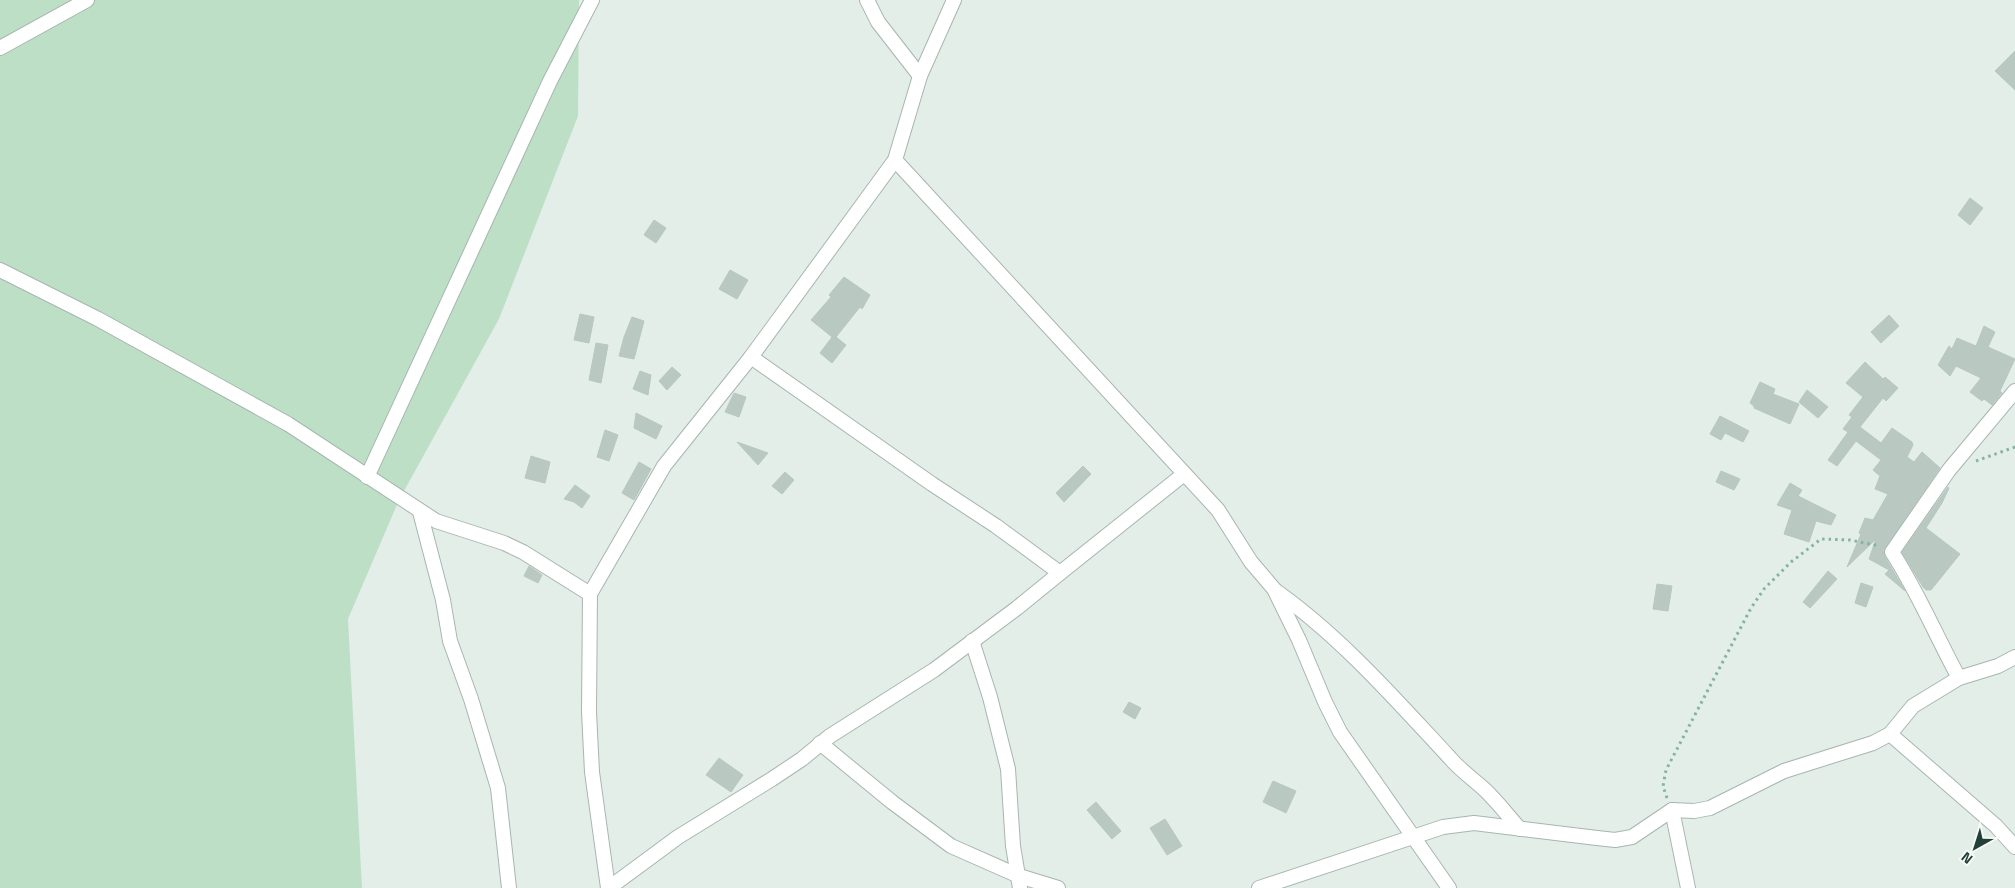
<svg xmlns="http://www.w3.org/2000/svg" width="2015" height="888" font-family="'Titillium Web',sans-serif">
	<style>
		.green { fill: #bcdfc6 }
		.building { fill: #b9c9c2; stroke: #b6c8c0 }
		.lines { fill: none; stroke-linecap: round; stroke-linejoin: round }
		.minor-casing { stroke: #a6b6b0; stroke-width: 16 }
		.path { stroke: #84b2a3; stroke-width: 3; stroke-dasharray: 2.5 4; stroke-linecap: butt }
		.minor { stroke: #fff; stroke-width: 14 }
	</style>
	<rect width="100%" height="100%" fill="#e4eee9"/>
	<!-- green -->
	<polygon class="green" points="0,0 579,0 578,116 499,319 399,500 348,619 362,888 0,888"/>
	<!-- building -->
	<g class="building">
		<polygon points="2015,51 2015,90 1995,71"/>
		<polygon points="1970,198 1983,208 1970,225 1958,215"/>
		<polygon points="654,220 666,228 656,243 644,235"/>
		<polygon points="730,270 748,280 737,299 719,289"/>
		<polygon points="844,277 870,295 862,309 860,307 836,337 846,345 832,363 820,353 832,337 811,320 831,297 829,295"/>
		<polygon points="580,314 594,317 589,343 574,340"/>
		<polygon points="1889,315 1899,326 1881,343 1871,332"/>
		<polygon points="632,317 644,321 634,359 619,356 624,337"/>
		<polygon points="1984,326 1995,332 1988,347 2015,359 2000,391 2002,393 1992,405 1984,399 1982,401 1970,392 1981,378 1956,366 1950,376 1938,365 1949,346 1952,349 1957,338 1976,346"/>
		<polygon points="596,343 608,345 601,383 589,380"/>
		<polygon points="1865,362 1883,379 1885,377 1898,388 1886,401 1883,398 1860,427 1881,443 1892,428 1912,442 1913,445 1907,457 1914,462 1922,452 1940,468 1883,551 1885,557 1905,591 1885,574 1889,570 1869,559 1876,539 1847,567 1861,534 1859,533 1865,518 1873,520 1888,494 1875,489 1880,476 1873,470 1881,460 1856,441 1837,466 1828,460 1848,432 1843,429 1852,417 1849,415 1863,397 1846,383"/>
		<polygon points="672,367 681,375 667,390 659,381"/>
		<polygon points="640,371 651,375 648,395 633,389"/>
		<polygon points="1760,382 1775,389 1773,394 1799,404 1790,424 1754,408 1754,406 1750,403"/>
		<polygon points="1807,390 1828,407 1818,418 1799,402"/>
		<polygon points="734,393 746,397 739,417 725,412"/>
		<polygon points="636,413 662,426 656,439 634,428"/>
		<polygon points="1720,416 1749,431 1743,442 1725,433 1721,440 1710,434"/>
		<polygon points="605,430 618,435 609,461 597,457"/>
		<polygon points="737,442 768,453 758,465"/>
		<polygon points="531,456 550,462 545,483 525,478"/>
		<polygon points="639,462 651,469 634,500 622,493"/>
		<polygon points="1083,466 1091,474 1064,502 1056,493"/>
		<polygon points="1721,471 1740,479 1734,490 1716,482"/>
		<polygon points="785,472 794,480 782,494 772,486"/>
		<polygon points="1790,483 1802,490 1798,496 1836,515 1831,525 1816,521 1809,542 1784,534 1792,510 1777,505"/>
		<polygon points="575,485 590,496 582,508 574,502 564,499"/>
		<polygon points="1948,487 1949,488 1942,503 1926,528 1960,554 1931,590 1926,590 1923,587 1902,552"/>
		<polygon points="529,566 542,575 538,583 524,576"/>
		<polygon points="1828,571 1837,579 1810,608 1803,602"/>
		<polygon points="1861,583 1873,587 1866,607 1855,603"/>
		<polygon points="1657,584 1672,586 1668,611 1653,609"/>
		<polygon points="1129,702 1141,708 1135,719 1123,712"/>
		<polygon points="719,758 743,775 731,792 706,775"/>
		<polygon points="1273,781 1296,791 1286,813 1263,802"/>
		<polygon points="1096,802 1121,831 1112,839 1087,810"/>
		<polygon points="1165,819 1182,846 1167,855 1150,828"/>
	</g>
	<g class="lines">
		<!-- minor casing -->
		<g class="minor-casing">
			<g id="minor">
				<polyline points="867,0 878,22 920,76"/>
				<polyline points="0,48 87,0"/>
				<polyline points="895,160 1218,510 1251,562 1274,589 1299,640 1325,702 1340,732 1449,888"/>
				<polyline points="0,270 98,319 288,424 436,521 504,543 523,552 590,594"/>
				<polyline points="751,357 932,484 996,526 1060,573 1184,474"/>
				<polyline points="367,477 550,81 592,0"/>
				<polyline points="420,512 443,600 450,641 471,699 498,788 509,888"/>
				<path d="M 1276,591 C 1342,638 1396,700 1450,758 C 1460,770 1473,779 1484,789 C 1497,801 1508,816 1520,829"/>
				<polyline points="972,641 990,697 1008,769 1013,846 1020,888"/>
				<path d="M 1959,678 C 1936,636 1918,592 1892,552 L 1949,470 L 2015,391"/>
				<polyline points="1890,734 1996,826 2015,847"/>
				<polyline points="820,743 892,802 951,846 1019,876 1058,888"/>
				<polyline points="1672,810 1688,888"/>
				<polyline points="608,888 592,772 589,712 590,594 664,466 751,357 895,160 920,76 954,0"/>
				<polyline points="609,888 678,837 772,779 802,759 830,736 934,670 1017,608 1060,573"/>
				<polyline points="1259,888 1443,827 1474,823 1597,838 1615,840 1632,837 1672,810 1694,811 1710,808 1784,771 1873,743 1890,734 1913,706 1959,678 1998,666 2015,657"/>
			</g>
		</g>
		<!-- path -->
		<g class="path">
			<polyline points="1976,461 2015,447"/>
			<polyline points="1667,798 1663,786 1666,770 1751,608 1764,589 1791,562 1821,539 1850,540 1880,546"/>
		</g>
		<!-- minor -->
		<use href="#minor" class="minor"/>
	</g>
	<!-- north arrow -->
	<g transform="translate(1975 848) rotate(219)" stroke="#f5faf7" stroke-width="4" paint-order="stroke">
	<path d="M0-4L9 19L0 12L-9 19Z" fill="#234038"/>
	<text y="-8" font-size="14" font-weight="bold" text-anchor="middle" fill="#234038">N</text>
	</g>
</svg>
